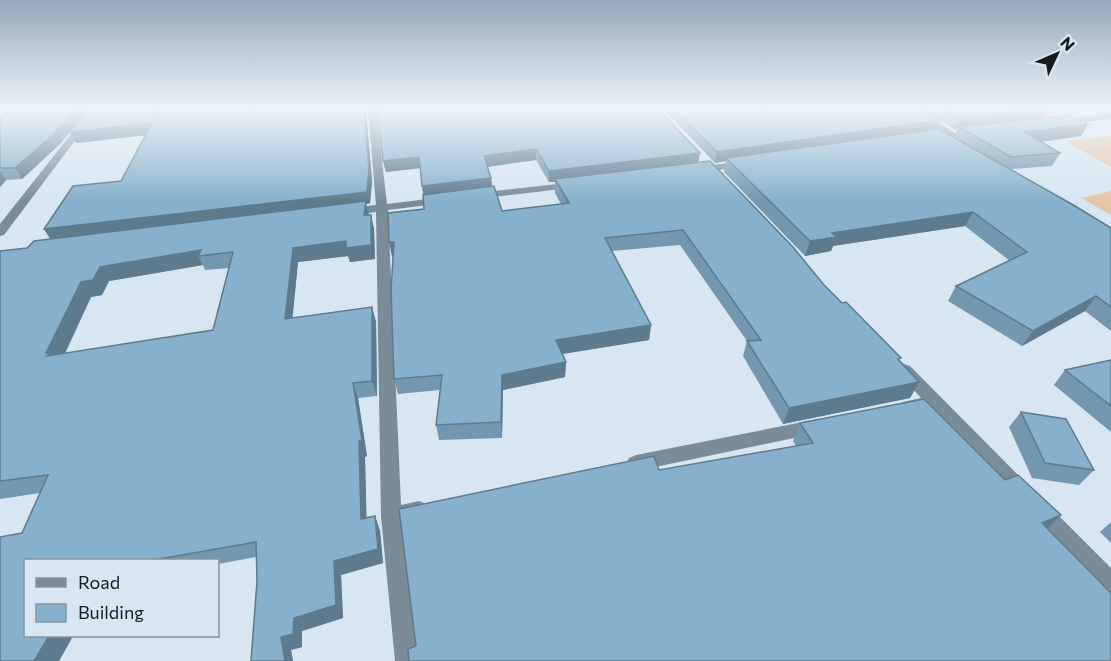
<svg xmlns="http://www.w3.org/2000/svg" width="1111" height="661" font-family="Commissioner,sans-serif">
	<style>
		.green { fill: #e6c5a7 }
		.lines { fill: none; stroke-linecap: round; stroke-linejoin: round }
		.minor { fill: #7a8c98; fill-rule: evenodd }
		.wall { fill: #7397af; fill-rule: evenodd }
		.shaded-wall { fill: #5e7b8e }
		.building { fill: #86b0cb; stroke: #5e7b8e; stroke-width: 1.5; fill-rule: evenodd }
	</style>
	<rect width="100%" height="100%" fill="#d7e6f1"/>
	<!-- green -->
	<g class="green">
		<polygon points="1111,136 1111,167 1065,141"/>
		<polygon points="1111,191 1111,215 1081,198"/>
	</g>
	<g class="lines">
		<!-- minor -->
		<g class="minor">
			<polygon points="90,110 98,110 4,235 0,236 0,224"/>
			<polygon points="368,110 376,110 387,204 444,197 450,200 444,203 388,210 401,505 419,501 426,504 429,510 426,516 402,523 419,661 395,661 381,516 376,212 348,216 342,212 348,208 376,205"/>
			<polygon points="909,110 919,110 958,135 950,137"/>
			<polygon points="1111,113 1111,119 1060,125 1055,122 1060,119"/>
			<polygon points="744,161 748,162 748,166 697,173 692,170 697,167"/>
			<polygon points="575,182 579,183 579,187 476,199 470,196 476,193"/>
			<polygon points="904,364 910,366 1030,487 1033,493 1030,499 1023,501 1016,499 931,409 909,414 903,412 900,407 903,402 921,398 896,370 898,366"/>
			<polygon points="818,419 824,421 827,426 824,431 818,433 636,471 629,468 627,463 629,458 636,455"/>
			<polygon points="1040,501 1047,504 1111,568 1111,594 1103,591 1033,516 1030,510 1033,504"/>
		</g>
	</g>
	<!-- wall -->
	<g class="wall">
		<path d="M 366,110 L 372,181 L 370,203 L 366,204 L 369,215 L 371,215 L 374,229 L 375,259 L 350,262 L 348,256 L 298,262 L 292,318 L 372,307 L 376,322 L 377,396 L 358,398 L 367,456 L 365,457 L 366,518 L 375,516 L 380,531 L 383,563 L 341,575 L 343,618 L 302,631 L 302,647 L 291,650 L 293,661 L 251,661 L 257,581 L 256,557 L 218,564 L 218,561 L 26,561 L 26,636 L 73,636 L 59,661 L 0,661 L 22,533 L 40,493 L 0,499 L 0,251 L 27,248 L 50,239 L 44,229 L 121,181 L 145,135 L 76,143 L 74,127 L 60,144 L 22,179 L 6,180 L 0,187 L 0,120 L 158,111 ZM 203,265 L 205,270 L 229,268 L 213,330 L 65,354 L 91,297 L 102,295 L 109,281 Z"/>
		<path d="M 377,110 L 699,162 L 900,361 L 919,382 L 910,398 L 783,424 L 743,356 L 747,341 L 680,245 L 612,251 L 651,325 L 649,340 L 562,354 L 566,362 L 565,377 L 503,390 L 502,438 L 439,440 L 436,425 L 440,390 L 398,394 L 394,379 L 393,257 L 389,242 L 424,209 L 423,195 L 420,168 L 386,172 L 383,161 ZM 536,160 L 549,182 L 555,182 L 555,193 L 561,204 L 502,211 L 492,187 L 491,178 L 488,167 Z"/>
		<path d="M 664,110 L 1048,110 L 1044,118 L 1088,124 L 1081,136 L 1040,142 L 1060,153 L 1052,166 L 1011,169 L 1111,228 L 1111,331 L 1085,311 L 1022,346 L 948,301 L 956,286 L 1010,261 L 965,226 L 833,246 L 831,251 L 805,256 L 724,172 L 726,161 L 715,163 ZM 940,120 L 954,129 L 958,128 L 954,137 L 937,129 Z"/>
		<polygon points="1111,360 1111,432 1054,385 1065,370"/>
		<polygon points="1021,412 1094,470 1079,485 1032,478 1009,427"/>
		<polygon points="800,423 1005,480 1061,515 1047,528 416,646 659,470 796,446 793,441"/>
		<polygon points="1111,522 1111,543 1100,532"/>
	</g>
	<!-- shaded-wall -->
	<g class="shaded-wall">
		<polygon points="75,110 88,110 60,144 22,179 15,168"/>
		<polygon points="154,110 158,110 159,129 154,118"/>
		<polygon points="364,110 366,110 372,181 370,203 366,204 369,215 52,241 44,229"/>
		<polygon points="1035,110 1048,110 1044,118 959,127 958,128 954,129 958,118"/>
		<polygon points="940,120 936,131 726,158 726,161 715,163 717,152"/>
		<polygon points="152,123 156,134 76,143 70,132"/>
		<polygon points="1088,124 1081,136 1018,145 1024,132"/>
		<polygon points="536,149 536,160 485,167 484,156"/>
		<polygon points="700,153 698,164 555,179 555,182 549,182 549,171"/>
		<polygon points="419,157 421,168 386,172 383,161"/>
		<polygon points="0,171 6,180 0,187"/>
		<polygon points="491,178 492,189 424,197 422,186"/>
		<polygon points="973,212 965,226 833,246 831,251 805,256 810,241 832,233"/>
		<polygon points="371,215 374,229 375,259 350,262 348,256 298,262 291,334 285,319 293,248"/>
		<polygon points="389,242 394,242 397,256 392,257"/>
		<polygon points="201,250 198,256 203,265 109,281 102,295 91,297 59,365 59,371 46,353 81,282 100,267"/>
		<polygon points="1096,296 1085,311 1022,346 1033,331"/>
		<polygon points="372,307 376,322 377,396 372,381"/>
		<polygon points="651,325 649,340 556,355 556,340"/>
		<polygon points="566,362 565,377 503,390 502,438 501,422 502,375"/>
		<polygon points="919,382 910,398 783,424 789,408"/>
		<polygon points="353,383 358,398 367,456 365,457 367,534 361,519"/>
		<polygon points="1061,515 1044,532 1042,523"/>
		<polygon points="375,516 380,531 383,563 341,575 343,618 302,631 302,647 291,650 293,661 285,661 281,637 294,618 334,561"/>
		<polygon points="49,636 73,636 59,661 34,661"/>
	</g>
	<!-- building -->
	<g class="building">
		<polygon points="10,110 75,110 54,134 15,168 0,168 0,120"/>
		<polygon points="87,110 154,110 154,118 159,110 364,110 369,170 367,192 44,229 73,186 121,181 152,123 70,132"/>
		<polygon points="377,110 659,110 700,153 549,171 536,149 484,156 491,178 422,186 419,157 383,161"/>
		<polygon points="675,110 924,110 940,120 717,152"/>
		<polygon points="944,110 1035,110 958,118"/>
		<polygon points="1069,115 1088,124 1024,132 1060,153 1011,157 959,127"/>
		<polygon points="939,129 1075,206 1111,228 1111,307 1096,296 1033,331 956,286 1027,252 973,212 832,233 837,237 810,241 726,158"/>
		<polygon points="710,161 793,247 824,285 842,303 846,302 901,358 898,359 919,382 789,408 747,341 761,340 683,230 605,238 651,325 556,340 566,362 502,375 501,422 436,425 442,375 394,379 391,290 394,242 389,242 388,213 424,209 423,195 494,186 502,211 569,203 555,179"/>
		<path d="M 366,201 L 364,215 L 371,215 L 371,245 L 346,248 L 346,241 L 293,248 L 285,319 L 372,307 L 372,381 L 353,383 L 362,441 L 359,441 L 361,519 L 375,516 L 378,549 L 334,561 L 336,605 L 294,618 L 293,634 L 281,637 L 285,661 L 251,661 L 257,581 L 256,542 L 148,561 L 26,561 L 26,636 L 49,636 L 34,661 L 0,661 L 0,537 L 22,533 L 48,475 L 0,481 L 0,251 L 27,248 L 34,241 ZM 201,250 L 198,256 L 233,252 L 213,330 L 47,356 L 50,353 L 46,353 L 81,282 L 93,280 L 100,267 Z"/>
		<polygon points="1111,360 1111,406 1065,370"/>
		<polygon points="924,399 1005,480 1018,475 1061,515 1042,523 1111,593 1111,661 409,661 408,649 416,646 399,509 654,456 659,470 813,443 800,423"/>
		<polygon points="1021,412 1066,419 1094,470 1045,463"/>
	</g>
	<!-- sky -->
	<linearGradient id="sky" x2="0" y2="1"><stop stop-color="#95a8ba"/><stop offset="0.54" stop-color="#edf4f9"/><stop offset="1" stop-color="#edf4f9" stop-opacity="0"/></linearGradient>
	<rect width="1111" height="202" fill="url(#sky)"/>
	<!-- legend -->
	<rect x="24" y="559" width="195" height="78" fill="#d7e6f1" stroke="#89949d" stroke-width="1.5"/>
	<rect x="36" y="578" width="30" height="9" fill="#7a8c98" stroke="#89949d" stroke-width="1.5"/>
	<text x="78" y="589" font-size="18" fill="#151a1e">Road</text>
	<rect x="36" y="604" width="30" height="18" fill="#86b0cb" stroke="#89949d" stroke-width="1.5"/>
	<text x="78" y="619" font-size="18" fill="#151a1e">Building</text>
	<!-- north arrow -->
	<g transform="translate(1057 54) rotate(46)" stroke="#d7e6f1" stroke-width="4.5" paint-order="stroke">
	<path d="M0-4.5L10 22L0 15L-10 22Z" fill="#151a1e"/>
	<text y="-9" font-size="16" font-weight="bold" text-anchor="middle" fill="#151a1e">N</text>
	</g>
</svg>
